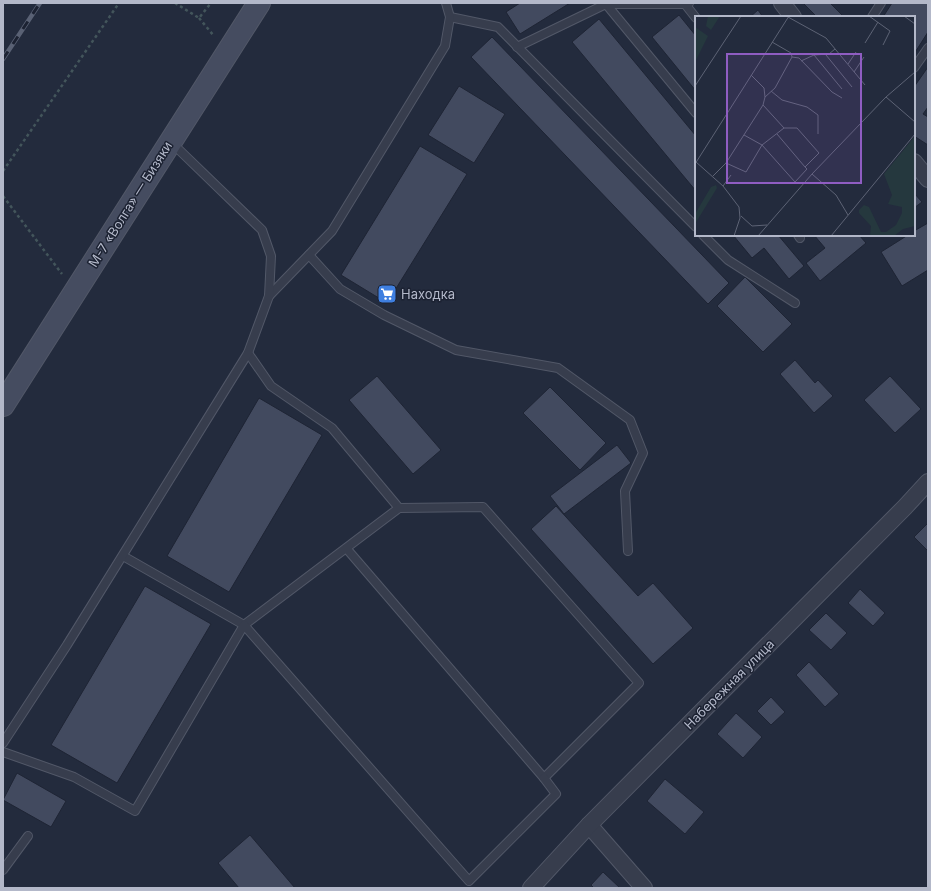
<svg xmlns="http://www.w3.org/2000/svg" width="931" height="891" font-family="Inter,sans-serif">
	<style>
		.building { fill: #424a5f; stroke: #1e2434 }
		.lines { fill: none; stroke-linecap: round; stroke-linejoin: round }
		.service-casing { stroke: #525868; stroke-width: 10 }
		.minor-casing { stroke: #525868; stroke-width: 18 }
		.secondary-casing { stroke: #525868; stroke-width: 24 }
		.path { stroke: #43555b; stroke-width: 2.5; stroke-dasharray: 3 3; stroke-linecap: butt }
		.service { stroke: #373d4d; stroke-width: 8 }
		.minor { stroke: #373d4d; stroke-width: 16 }
		.secondary { stroke: #454c60; stroke-width: 22 }
		.rail-casing { stroke: #596174; stroke-width: 4.5 }
		.rail { stroke: #1c2232; stroke-width: 3; stroke-dasharray: 9; stroke-linecap: butt }
		.labels { text-anchor: middle; stroke-width: 3; stroke-linejoin: round; paint-order: stroke }
		.street-label { font-size: 13px; fill: #b3b8c9; stroke: #1c2232 }
		.poi-label { font-size: 13px; fill: #b3b8c9; stroke: #1c2232; text-anchor: start }
		.inset-road { fill: none; stroke: #5d6375; stroke-width: 1 }
		.view { fill: #8f5dc2; fill-opacity: 0.15; stroke: #8f5dc2; stroke-width: 2 }
		.inset-edge { fill: none; stroke: #b3b8c9; stroke-width: 2 }
	</style>
	<rect width="100%" height="100%" fill="#232b3d"/>
	<!-- building -->
	<g class="building">
		<polygon points="520,3 570,3 520,34 506,12"/>
		<polygon points="803,3 830,3 844,17 817,17"/>
		<polygon points="892,3 926,3 928,4 928,32 914,54 914,17 883,17"/>
		<polygon points="758,10 763,17 750,17"/>
		<polygon points="679,15 696,36 696,91 652,37"/>
		<polygon points="599,19 696,136 696,191 572,42"/>
		<polygon points="492,37 729,283 708,304 471,57"/>
		<polygon points="928,67 928,107 923,114 928,117 928,145 914,136 914,87"/>
		<polygon points="459,86 505,114 474,163 428,135"/>
		<polygon points="420,146 467,174 387,303 341,275"/>
		<polygon points="914,193 922,202 914,208"/>
		<polygon points="928,223 928,270 902,286 881,252 908,235 914,235 914,231"/>
		<polygon points="733,235 778,235 804,266 789,279 764,248 752,258"/>
		<polygon points="814,235 859,235 866,243 820,281 806,263 825,248"/>
		<polygon points="745,277 792,324 763,352 717,306"/>
		<polygon points="795,360 815,383 818,380 833,396 814,413 780,374"/>
		<polygon points="377,376 441,450 413,474 349,400"/>
		<polygon points="890,376 921,409 895,433 864,400"/>
		<polygon points="550,387 606,443 580,470 523,413"/>
		<polygon points="259,398 322,435 229,592 167,556"/>
		<polygon points="617,445 631,463 564,514 550,496"/>
		<polygon points="556,506 638,596 653,583 693,628 653,664 531,529"/>
		<polygon points="928,523 928,551 914,537"/>
		<polygon points="145,586 211,624 117,783 51,745"/>
		<polygon points="860,589 885,613 873,626 848,603"/>
		<polygon points="826,613 847,633 831,650 809,630"/>
		<polygon points="809,662 839,694 825,707 796,675"/>
		<polygon points="771,697 785,712 771,725 757,711"/>
		<polygon points="736,713 762,737 743,758 717,734"/>
		<polygon points="17,773 66,801 51,827 3,800"/>
		<polygon points="665,779 704,812 685,834 647,801"/>
		<polygon points="250,835 295,888 239,888 218,863"/>
		<polygon points="603,872 620,888 594,888 591,885"/>
	</g>
	<g class="lines">
		<!-- service casing -->
		<g class="service-casing">
			<g id="service">
				<polyline points="606,4 696,113"/>
				<polyline points="685,4 696,18"/>
				<polyline points="450,17 498,27 696,227"/>
				<polyline points="872,17 881,3"/>
				<polyline points="517,47 606,4 685,4 689,3"/>
				<polyline points="914,68 928,48"/>
				<polyline points="703,235 728,260 795,303"/>
				<polyline points="798,235 800,238"/>
				<polyline points="309,255 340,289 384,315 456,350 558,368 630,420 643,453 625,491 628,551"/>
				<polyline points="269,296 332,231 445,46 450,17 446,3"/>
				<polyline points="248,353 271,386 332,428 399,508"/>
				<polyline points="123,556 244,625 399,508 483,507 639,683 544,778 346,548"/>
				<polyline points="3,743 67,645 248,353 269,296 271,256 262,230 172,143"/>
				<polyline points="3,752 74,777 135,811 244,625 469,881 556,794 544,778"/>
				<polyline points="3,870 28,836"/>
			</g>
		</g>
		<!-- minor casing -->
		<g class="minor-casing">
			<g id="minor">
				<polyline points="782,3 793,17"/>
				<polyline points="914,162 928,179"/>
				<polyline points="589,825 644,888"/>
				<polyline points="531,888 589,825 905,507 928,482"/>
			</g>
		</g>
		<!-- secondary casing -->
		<g class="secondary-casing">
			<polyline id="secondary" points="3,405 259,3"/>
		</g>
		<!-- path -->
		<g class="path">
			<polyline points="175,3 199,18 211,3"/>
			<polyline points="199,18 214,36"/>
			<polyline points="3,171 119,3"/>
			<polyline points="3,196 62,274"/>
		</g>
		<!-- service -->
		<use href="#service" class="service"/>
		<!-- minor -->
		<use href="#minor" class="minor"/>
		<!-- secondary -->
		<use href="#secondary" class="secondary"/>
		<!-- rail casing -->
		<g class="rail-casing">
			<polyline id="rail" points="3,59 40,3"/>
		</g>
		<!-- rail -->
		<use href="#rail" class="rail"/>
	</g>
	<!-- icons -->
	<defs>
		<g id="supermarket-square" transform="scale(1)"><rect x="-9" y="-9" width="18" height="18" rx="4" fill="#3f7fe0" stroke="#1c2232"/><path d="M-6-5.5h2.5l.6 2H6L4.5 2H-2.5L-4.4-4H-6ZM-1.5 3.2a1.3 1.3 0 1 0 .1 0ZM3 3.2a1.3 1.3 0 1 0 .1 0Z" fill="#fff"/></g>
	</defs>
	<g fill-rule="evenodd">
		<use href="#supermarket-square" x="387" y="294"/>
	</g>
	<g class="labels">
		<!-- street labels -->
		<g class="street-label">
			<text transform="translate(130 204) rotate(-58)" y="5">М-7 «Волга» — Бизяки</text>
			<text transform="translate(729 684) rotate(-45)" y="5">Набережная улица</text>
		</g>
		<!-- poi labels -->
		<g class="poi-label">
			<text x="401" y="299">Находка</text>
		</g>
	</g>
	<!-- overview -->
	<g transform="translate(695 16)">
		<rect width="220" height="220" fill="#232b3d"/>
		<path d="M 13,0 L 25,0 L 16,14 L 11,10 ZM 0,11 L 13,20 L 0,46 ZM 220,120 L 220,210 L 208,213 L 199,220 L 175,220 L 176,210 L 164,197 L 164,194 L 169,189 L 174,191 L 186,216 L 191,216 L 201,209 L 207,197 L 207,191 L 193,188 L 197,179 L 189,158 ZM 21,169 L 22,172 L 0,208 L 0,198 L 16,171 Z" fill="#25383e"/>
		<path class="inset-road" d="M 174,0 L 195,15 L 188,29M 209,0 L 220,8M 93,1 L 131,22 L 170,69M 170,27 L 183,6M 119,39 L 147,73M 131,39 L 157,71M 97,41 L 104,42 L 137,76 L 147,82M 106,45 L 119,39 L 134,38 L 140,33M 153,48 L 161,36M 159,56 L 169,41M 0,70 L 46,0M 76,75 L 87,84 L 112,91 L 123,99 L 123,118M 70,81 L 80,72 L 97,41 L 96,37 L 77,26M 191,81 L 220,106M 68,89 L 89,112M 49,119 L 67,129 L 89,112 L 102,112 L 124,137 L 110,151 L 82,118M 1,146 L 28,170 L 44,191 L 45,202 L 39,220M 31,147 L 51,156 L 67,129 L 100,166 L 112,153 L 110,151M 0,148 L 94,0M 117,158 L 141,179 L 153,199M 18,160 L 31,147 L 68,89 L 70,81 L 69,72 L 56,59M 28,170 L 36,159M 46,200 L 57,210 L 72,209M 63,220 L 117,158 L 191,81 L 220,56M 136,220 L 220,118"/>
		<path class="view" d="M 32,38 L 166,38 L 166,167 L 32,167 Z"/>
		<rect width="220" height="220" class="inset-edge"/>
	</g>
	<!-- border -->
	<rect width="931" height="891" fill="none" stroke="#b3b8c9" stroke-width="8"/>
</svg>
